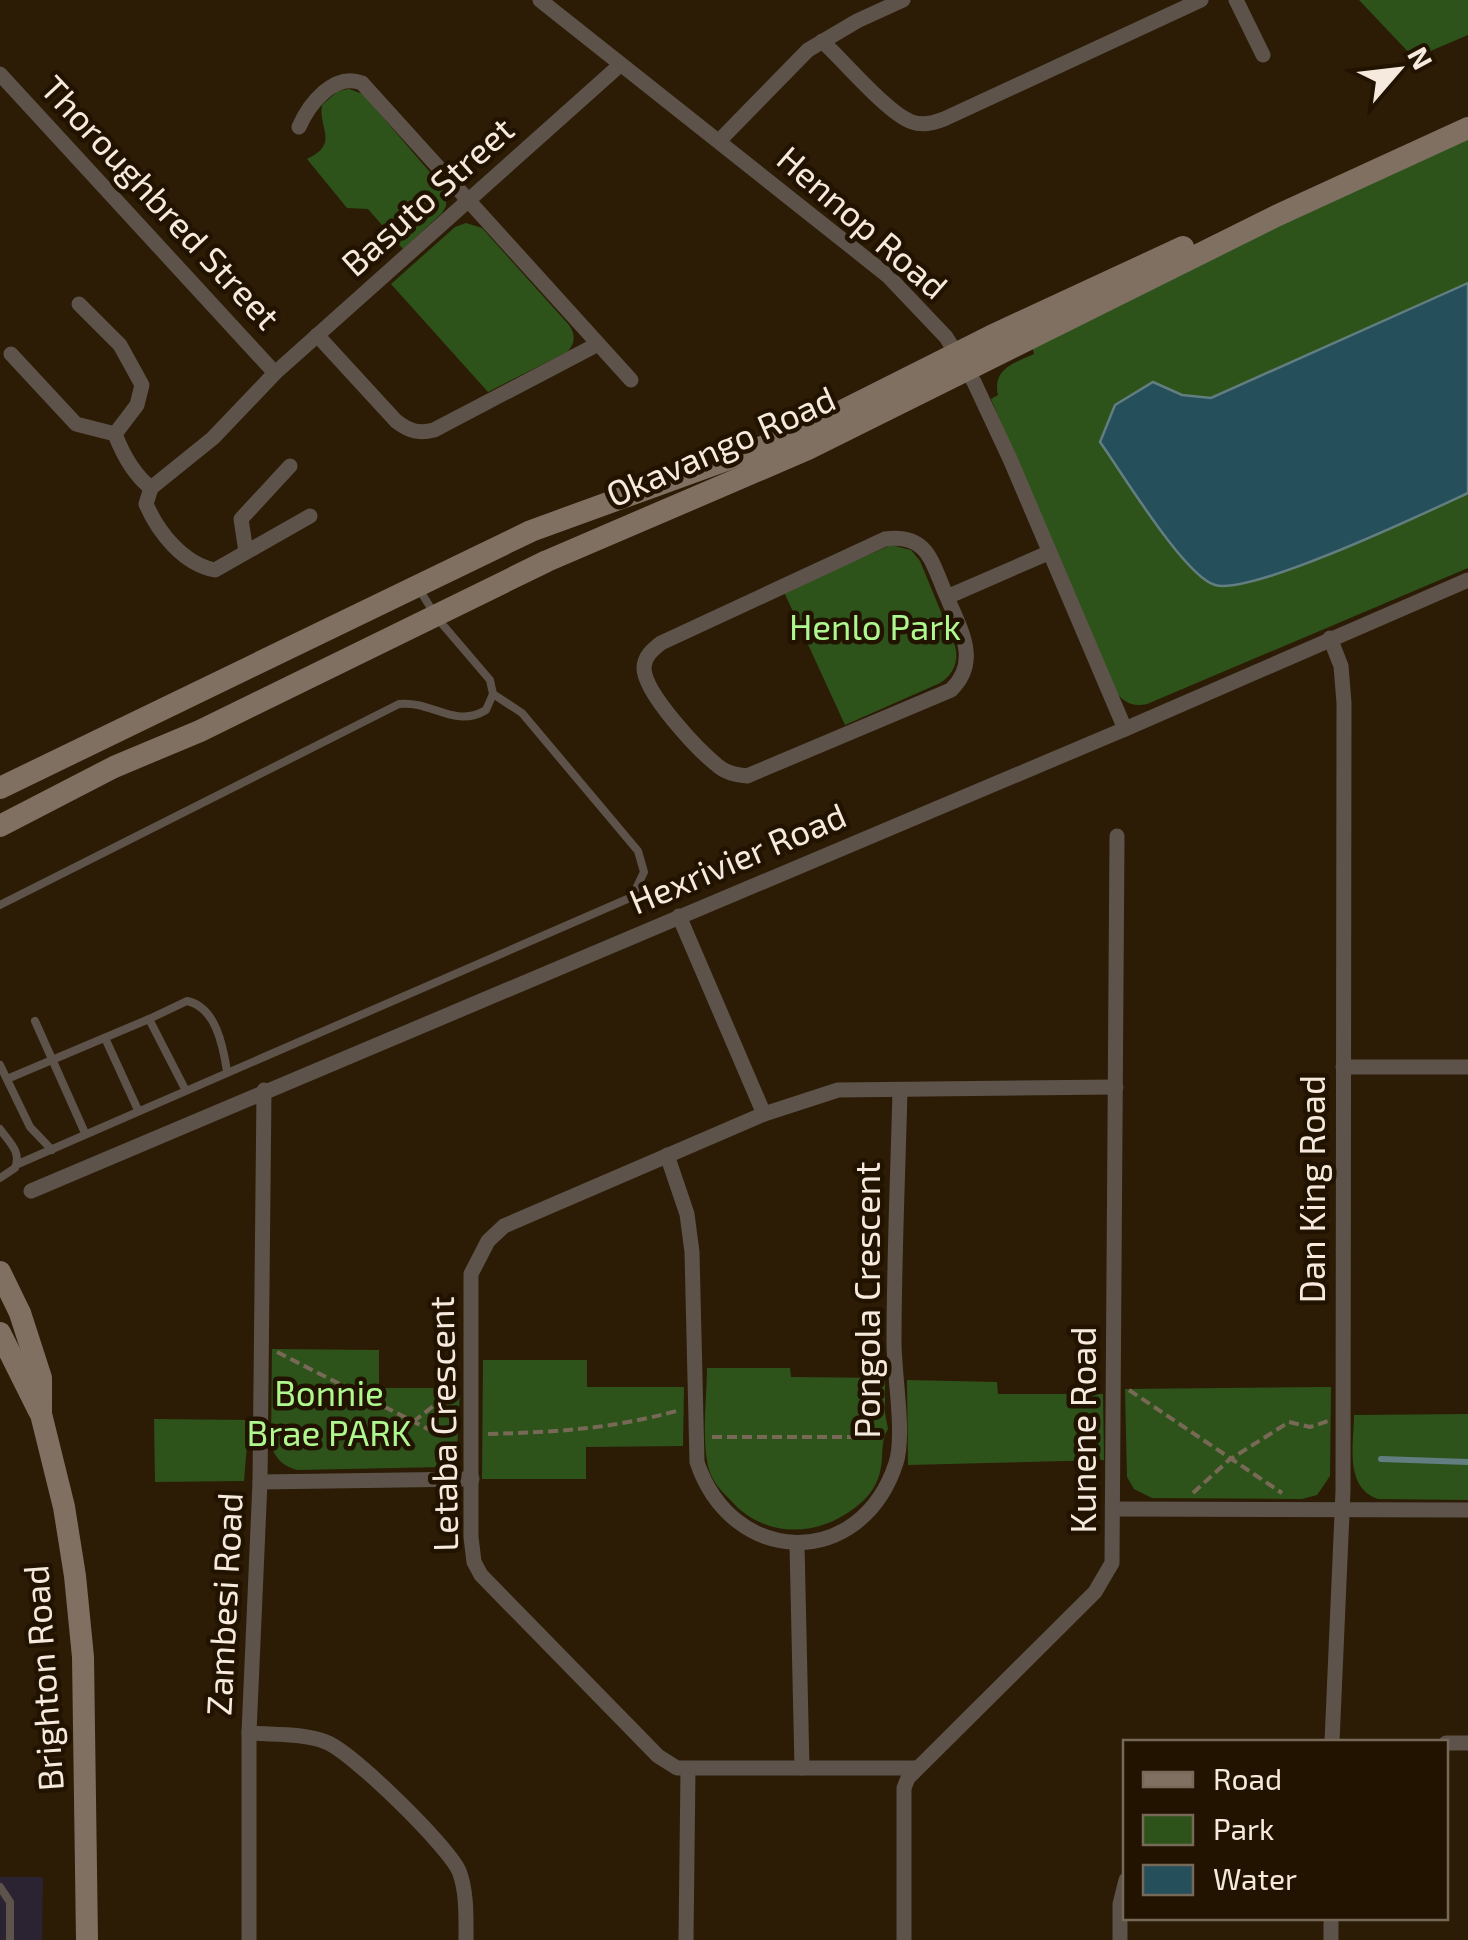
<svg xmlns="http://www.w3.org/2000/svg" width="1468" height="1940" font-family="'Exo 2',sans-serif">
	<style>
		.commercial { fill: #2b2332 }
		.green { fill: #2d531b }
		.water { fill: #254f5a; stroke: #637e81; stroke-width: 2.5 }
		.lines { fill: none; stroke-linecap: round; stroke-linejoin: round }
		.stream { stroke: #637e81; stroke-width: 6 }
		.path { stroke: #776956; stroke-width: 4; stroke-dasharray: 10 5; stroke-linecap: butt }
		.service { stroke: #5d534a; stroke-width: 8 }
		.minor { stroke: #5d534a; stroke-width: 15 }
		.secondary { stroke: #7f7061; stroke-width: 22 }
		.labels { text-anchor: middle; stroke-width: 9; stroke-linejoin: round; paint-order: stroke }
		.street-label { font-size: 35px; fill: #f5eadd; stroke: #221300 }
		.park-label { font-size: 35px; fill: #aef88f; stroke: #221300 }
	</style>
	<rect width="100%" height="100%" fill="#2c1c06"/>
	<!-- commercial -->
	<polygon class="commercial" points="0,1877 43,1877 42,1940 0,1940"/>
	<!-- green -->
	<g class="green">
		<polygon points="1359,0 1468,0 1468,35 1414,58"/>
		<path d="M 349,89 L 363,94 L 446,191 L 446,206 L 442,213 L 403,249 L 368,209 L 347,208 L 307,159 C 340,144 318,128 322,105 L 338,91 Z"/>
		<path d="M 1468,139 L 1468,568 L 1147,704 C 1134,707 1124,703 1116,692 L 991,399 L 998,395 C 992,369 1014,363 1034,354 L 1032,346 L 1288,217 Z"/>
		<path d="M 466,223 L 482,228 L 569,325 C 576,335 575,344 567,352 L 488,392 L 391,284 L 455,227 Z"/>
		<path d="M 891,545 L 911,550 L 920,561 L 955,646 C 959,661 954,674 940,683 L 845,725 L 784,592 Z"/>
		<path d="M 272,1349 L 379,1350 L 379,1388 L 460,1388 L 457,1451 L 442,1467 L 297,1470 C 283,1466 274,1458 271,1443 Z"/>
		<polygon points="483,1360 587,1360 587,1387 684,1387 683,1446 586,1447 586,1479 482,1479"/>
		<path d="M 707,1368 L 790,1368 L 791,1377 L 885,1378 L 885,1413 L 888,1429 C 876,1447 891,1472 865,1499 C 828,1535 773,1542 735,1505 C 726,1495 716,1487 711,1475 C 700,1448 707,1398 707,1368 Z"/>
		<polygon points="907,1380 997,1382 998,1394 1103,1394 1104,1460 908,1465"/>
		<polygon points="1331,1387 1330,1476 1317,1495 1302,1499 1152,1498 1134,1489 1127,1477 1125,1389"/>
		<path d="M 1468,1414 L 1468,1500 L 1378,1499 C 1344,1487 1354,1444 1354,1415 Z"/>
		<polygon points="154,1419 249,1420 244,1481 155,1482"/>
	</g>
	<!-- water -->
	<path class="water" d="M 1468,283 L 1468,493 C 1427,512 1251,596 1215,585 C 1184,576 1121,471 1100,442 L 1115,405 L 1153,382 L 1182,395 L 1211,398 Z"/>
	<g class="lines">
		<!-- stream -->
		<polyline class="stream" points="1381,1459 1468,1462"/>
		<!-- path -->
		<g class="path">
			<polyline points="277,1352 430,1430 453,1431"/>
			<polyline points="1129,1390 1282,1493"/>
			<polyline points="413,1422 456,1388"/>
			<path d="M 488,1434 C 559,1432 611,1429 680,1410"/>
			<polyline points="712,1437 882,1437"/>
			<polyline points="1193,1493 1229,1460 1289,1422 1310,1427 1328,1421"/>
		</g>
		<!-- service -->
		<g class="service">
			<path d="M 0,905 L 399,704 C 431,700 455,729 486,710 L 493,694 L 490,680 L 437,618 L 419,589"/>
			<path d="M 149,1019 L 187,1001 C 216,1007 223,1046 227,1071"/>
			<polyline points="35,1021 85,1133"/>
			<polyline points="105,1038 138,1110"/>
			<polyline points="0,1065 30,1127 52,1150"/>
			<polyline points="7,1079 149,1019 185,1089"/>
			<path d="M 0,1129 C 9,1142 22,1152 15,1168 L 0,1178"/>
			<polyline points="18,1164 632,897 644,872 638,851 522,713 493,694"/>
			<polyline points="0,1887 10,1902 10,1940"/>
		</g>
		<!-- minor -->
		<g class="minor">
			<polyline points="540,0 888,276 946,337 974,382 1010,459 1125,729"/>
			<polyline points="1236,0 1263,55"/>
			<path d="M 822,41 C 843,60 888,114 912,122 C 923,126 934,123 944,119 L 1201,0"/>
			<polyline points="0,74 275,373"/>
			<path d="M 299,127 C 309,104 334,72 362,83 L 631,380"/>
			<polyline points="719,141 808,50 857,21 903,0"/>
			<polyline points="79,304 120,345 142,385 137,405 115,434"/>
			<path d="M 317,335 L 396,421 C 409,431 418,434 434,430 L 598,344"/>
			<path d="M 11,354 L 76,424 L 115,434 C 123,455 133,474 151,488 L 213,438 L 275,373 L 620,65"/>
			<path d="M 151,488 L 146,504 C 158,532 183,564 215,570 L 310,516"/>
			<polyline points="246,552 241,519 290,466"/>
			<path d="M 947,597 C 960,629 981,661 951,690 L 747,776 C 736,775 726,773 718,766 C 698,750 643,692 644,667 C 645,656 652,650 661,643 L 885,539 C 929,533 932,564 947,597 L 1048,553"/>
			<polyline points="1330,638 1341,666 1344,703 1343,1491 1332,1742"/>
			<polyline points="679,916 764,1114"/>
			<polyline points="1343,1067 1468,1067"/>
			<path d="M 667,1155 L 687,1214 L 692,1252 L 697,1462 C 732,1567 861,1571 896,1463 C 905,1435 894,1374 894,1342 C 894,1258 898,1173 900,1090"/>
			<polyline points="31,1191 1125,729 1468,580"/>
			<polyline points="260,1482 472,1479"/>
			<polyline points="1114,1509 1468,1510"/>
			<polyline points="797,1545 802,1768"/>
			<path d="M 249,1733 C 273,1735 303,1733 326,1742 C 352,1752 448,1846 459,1871 C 467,1891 466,1918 466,1940"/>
			<polyline points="1446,1743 1468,1743"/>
			<polyline points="915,1768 677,1768 658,1756 481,1575 474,1562 471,1537 471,1274 488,1241 504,1226 764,1114 838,1090 1116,1087"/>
			<polyline points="249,1940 249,1733 260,1482 264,1090"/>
			<polyline points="686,1940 688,1769"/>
			<polyline points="904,1940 904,1788 908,1778 1095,1592 1112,1563 1117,836"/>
			<polyline points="1120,1940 1120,1904 1126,1880"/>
			<polyline points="1331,1940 1331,1918"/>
		</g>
		<!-- secondary -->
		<g class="secondary">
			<polyline points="0,788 531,531 792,436 991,336 1183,247"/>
			<polyline points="0,826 114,767 200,731 547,561 808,449 1276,216 1468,128"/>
			<polyline points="0,1272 20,1313 41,1378 41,1414 64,1507 75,1576 83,1657 87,1940"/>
			<polyline points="0,1333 39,1411"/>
		</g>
	</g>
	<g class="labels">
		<!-- street labels -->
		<g class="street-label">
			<text transform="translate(428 197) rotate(-42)" y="12">Basuto Street</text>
			<text transform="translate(160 203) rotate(47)" y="12">Thoroughbred Street</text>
			<text transform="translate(862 223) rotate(41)" y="12">Hennop Road</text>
			<text transform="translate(721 447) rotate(-24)" y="12">Okavango Road</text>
			<text transform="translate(738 859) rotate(-23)" y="12">Hexrivier Road</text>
			<text transform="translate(1313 1189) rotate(-90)" y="12">Dan King Road</text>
			<text transform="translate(868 1300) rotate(-90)" y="12">Pongola Crescent</text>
			<text transform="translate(444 1424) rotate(-91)" y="12">Letaba Crescent</text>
			<text transform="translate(1084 1430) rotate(-90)" y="12">Kunene Road</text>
			<text transform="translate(225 1604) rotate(-87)" y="12">Zambesi Road</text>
			<text transform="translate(44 1678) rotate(-94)" y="12">Brighton Road</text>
		</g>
		<!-- park labels -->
		<g class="park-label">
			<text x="875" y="640">Henlo Park</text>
			<text x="329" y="1406">Bonnie<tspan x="329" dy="40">Brae PARK</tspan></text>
		</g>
	</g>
	<!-- legend -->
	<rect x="1123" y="1740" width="325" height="180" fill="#221300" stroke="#766958" stroke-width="2.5"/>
	<rect x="1143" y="1772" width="50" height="15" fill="#7f7061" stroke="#766958" stroke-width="2.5"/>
	<text x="1213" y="1790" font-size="30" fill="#f5eadd">Road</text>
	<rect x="1143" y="1815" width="50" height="30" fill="#2d531b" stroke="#766958" stroke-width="2.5"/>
	<text x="1213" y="1840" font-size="30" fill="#f5eadd">Park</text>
	<rect x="1143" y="1865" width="50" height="30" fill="#254f5a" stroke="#766958" stroke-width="2.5"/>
	<text x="1213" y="1890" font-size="30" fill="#f5eadd">Water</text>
	<!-- north arrow -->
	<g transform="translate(1398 70) rotate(62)" stroke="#221300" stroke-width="8" paint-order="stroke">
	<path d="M0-8L18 38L0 25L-18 38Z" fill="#f5eadd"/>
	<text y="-15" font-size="28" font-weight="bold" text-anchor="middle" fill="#f5eadd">N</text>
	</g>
</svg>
